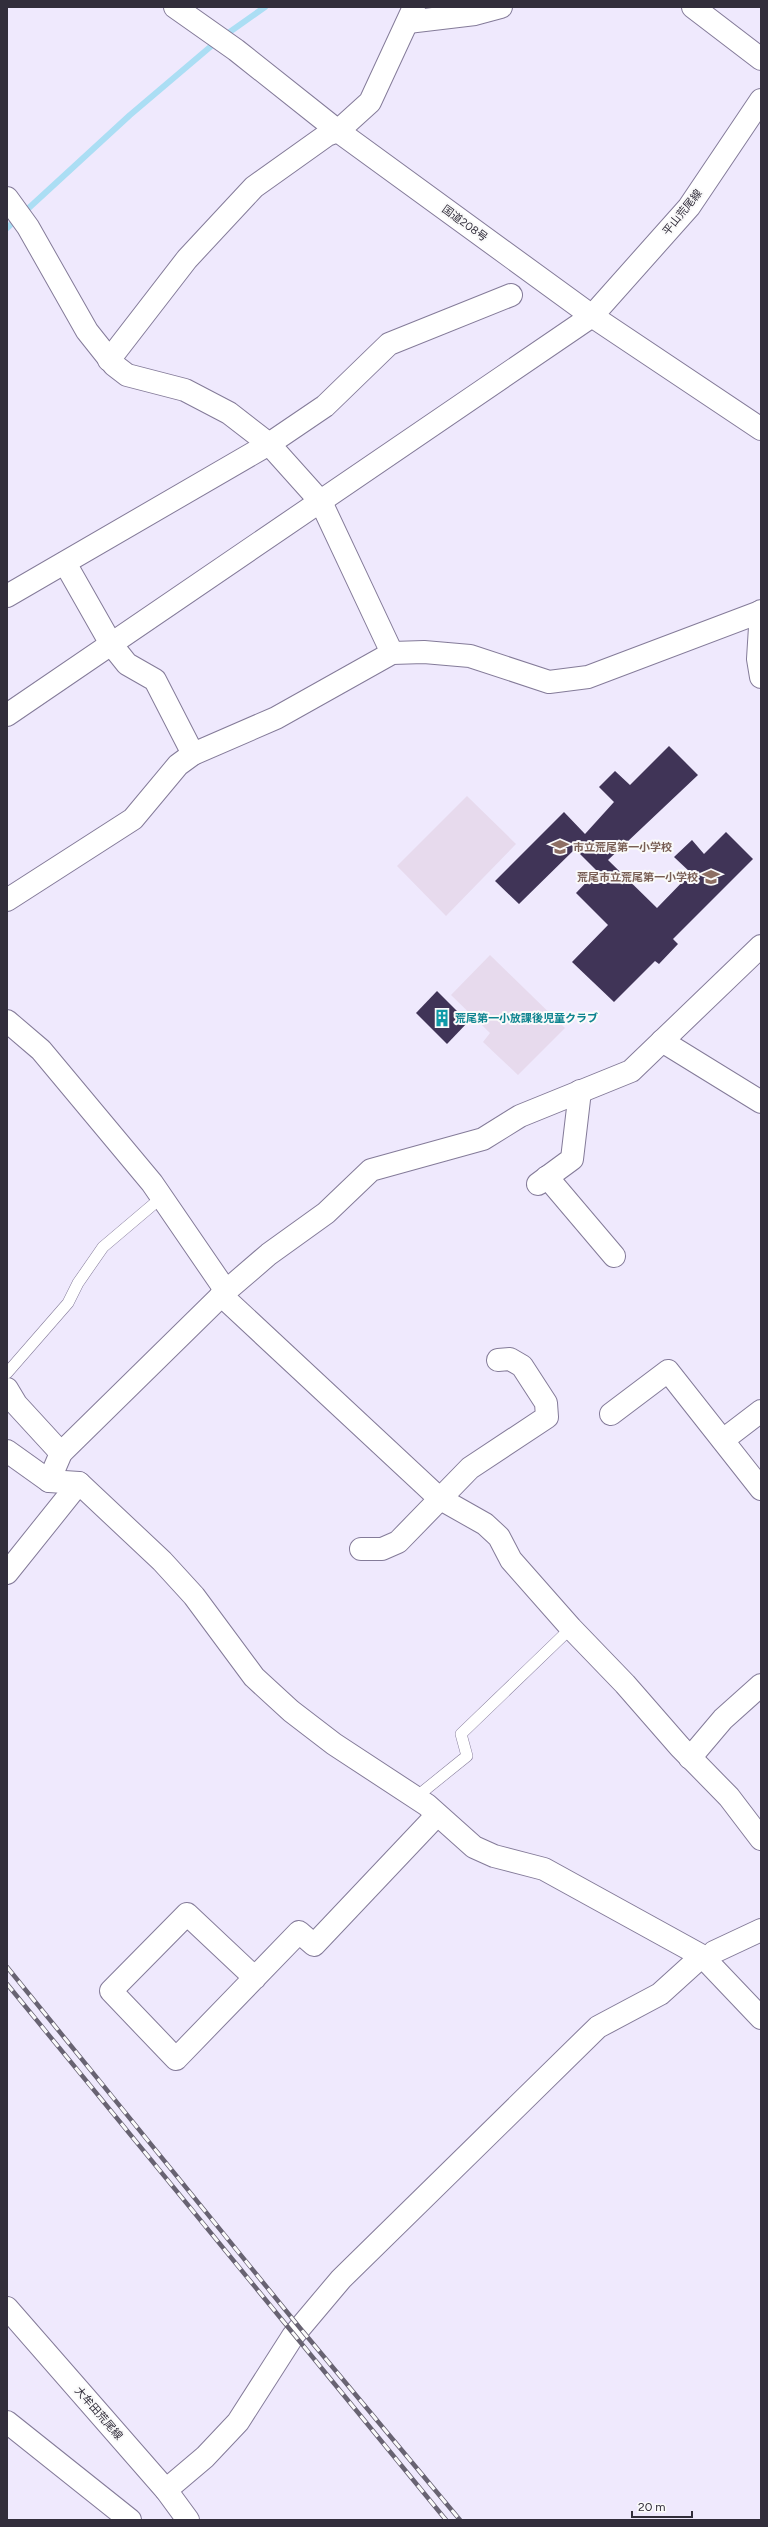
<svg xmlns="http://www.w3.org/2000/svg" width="768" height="2527" font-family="Figtree,'Noto Sans JP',sans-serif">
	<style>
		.education { fill: #e7daed }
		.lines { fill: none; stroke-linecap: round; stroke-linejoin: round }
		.stream { stroke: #abdef4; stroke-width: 6 }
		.building { fill: #403457 }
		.lane-casing { stroke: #847b99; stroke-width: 12 }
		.street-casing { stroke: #847b99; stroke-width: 24 }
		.secondary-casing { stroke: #847b99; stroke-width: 24 }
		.highway-casing { stroke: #847b99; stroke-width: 24 }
		.lane { stroke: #fff; stroke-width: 11 }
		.street { stroke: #fff; stroke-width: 22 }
		.secondary { stroke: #fff; stroke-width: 22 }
		.highway { stroke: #fff; stroke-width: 22 }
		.rail-casing { stroke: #686372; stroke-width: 4.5 }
		.rail { stroke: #fafafa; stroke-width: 3; stroke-dasharray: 9; stroke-linecap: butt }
		.labels { text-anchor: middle; stroke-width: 4; stroke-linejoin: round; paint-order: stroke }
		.street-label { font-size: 11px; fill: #322e3b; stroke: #fafafa }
		.education-label { font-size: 11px; font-weight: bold; fill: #785e54; stroke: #fafafa; text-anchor: start }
		.culture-label { font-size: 11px; font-weight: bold; fill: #0d838f; stroke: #fafafa; text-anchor: start }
	</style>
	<rect width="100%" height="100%" fill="#efe9fd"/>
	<!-- education -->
	<g class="education">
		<polygon points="467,796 516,844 446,916 397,866"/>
		<polygon points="490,955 565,1028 518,1075 483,1042 490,1033 451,995"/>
	</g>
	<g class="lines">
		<!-- stream -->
		<g class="stream">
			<polyline points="224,36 265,7"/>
			<polyline points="7,228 130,115 216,42"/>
		</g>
	</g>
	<!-- building -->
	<g class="building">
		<polygon points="669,746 698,775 608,860 657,908 691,873 674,857 692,840 704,854 726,832 753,859 673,939 678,944 659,964 655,961 614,1002 572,962 608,925 576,893 597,871 575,849 519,904 495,881 564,812 585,834 614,802 599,787 615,771 630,785"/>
		<polygon points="437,991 468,1022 447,1044 416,1013"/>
	</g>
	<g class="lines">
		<!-- lane casing -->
		<g class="lane-casing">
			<g id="lane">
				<polyline points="7,1373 68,1303 78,1283 103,1247 162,1197"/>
				<polyline points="415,1798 467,1756 461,1734 571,1628"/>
			</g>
		</g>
		<!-- street casing -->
		<g class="street-casing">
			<g id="street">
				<polyline points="693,7 761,59"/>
				<polyline points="408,22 475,14 501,7"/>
				<polyline points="7,198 28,227 87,331 114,365 127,375 185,390 229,413 269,444 321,502 392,653"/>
				<polyline points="109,360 187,259 254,187 327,135 338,131 370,102 414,7"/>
				<polyline points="65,563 111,644 127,664 155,680 193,754"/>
				<polyline points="7,596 269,444 325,406 389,344 511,295"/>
				<polyline points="761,611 758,659 761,677"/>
				<polyline points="7,900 133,819 178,765 193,754 276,718 392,653 424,652 470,656 549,682 588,677 760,612"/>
				<polyline points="7,1021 41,1050 152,1183 226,1291"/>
				<polyline points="662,1041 761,1102"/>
				<polyline points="547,1177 614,1256"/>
				<polyline points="538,1184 572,1159 580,1091"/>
				<polyline points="221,1295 439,1498 485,1524 499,1537 511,1560 571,1628 625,1684 680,1747 729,1797 761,1839"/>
				<polyline points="7,1389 16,1404 61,1453"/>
				<polyline points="611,1414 668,1371 761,1489"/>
				<polyline points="723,1440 761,1411"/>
				<polyline points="7,1451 49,1481 79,1483 162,1561 194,1596 254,1677 291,1711 334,1744 427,1805 474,1847 494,1856 544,1869 702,1956 761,2018"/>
				<polyline points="49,1481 61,1453 226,1291 269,1254 326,1213 371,1170 483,1139 520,1116 631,1071 761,946"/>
				<polyline points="361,1549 382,1549 398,1542 470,1468 547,1417 546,1403 522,1366 510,1359 498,1360"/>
				<polyline points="7,1573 79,1483"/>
				<polyline points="690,1758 723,1719 761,1685"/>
				<polyline points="714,1952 761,1930"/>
				<polyline points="255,1978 187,1914 111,1991 176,2059 299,1932 314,1945 437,1815"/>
				<polyline points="7,2422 130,2520"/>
				<polyline points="166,2490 205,2457 238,2422 293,2336 341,2279 598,2027 660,1994 702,1956"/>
			</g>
		</g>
		<!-- secondary casing -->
		<g class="secondary-casing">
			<g id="secondary">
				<polyline points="7,715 592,316 689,207 761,100"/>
				<polyline points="7,2308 166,2490 188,2520"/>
			</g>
		</g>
		<!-- highway casing -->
		<g class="highway-casing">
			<polyline id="highway" points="175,7 236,50 338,131 592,316 761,429"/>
		</g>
		<!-- lane -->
		<use href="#lane" class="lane"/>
		<!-- street -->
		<use href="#street" class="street"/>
		<!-- secondary -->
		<use href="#secondary" class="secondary"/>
		<!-- highway -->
		<use href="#highway" class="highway"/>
		<!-- rail casing -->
		<g class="rail-casing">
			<g id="rail">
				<polyline points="7,1967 300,2328 460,2520"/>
				<polyline points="7,1984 446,2520"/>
			</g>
		</g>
		<!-- rail -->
		<use href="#rail" class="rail"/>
	</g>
	<!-- icons -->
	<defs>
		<g id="school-bare" transform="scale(1.38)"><path d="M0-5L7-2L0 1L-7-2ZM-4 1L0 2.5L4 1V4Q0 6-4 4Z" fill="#8d6e63" stroke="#fafafa" stroke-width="2.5" paint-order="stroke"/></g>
		<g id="building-bare" transform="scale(1.38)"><path d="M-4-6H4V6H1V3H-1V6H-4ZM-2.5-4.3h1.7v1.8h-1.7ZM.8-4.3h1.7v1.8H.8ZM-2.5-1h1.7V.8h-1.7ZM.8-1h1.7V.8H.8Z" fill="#0f9aa8" stroke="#fafafa" stroke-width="2.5" paint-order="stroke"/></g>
	</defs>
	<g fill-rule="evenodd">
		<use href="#school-bare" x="560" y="847"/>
		<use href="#school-bare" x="711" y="877"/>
		<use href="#building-bare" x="442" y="1018"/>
	</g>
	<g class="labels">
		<!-- street labels -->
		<g class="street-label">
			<text transform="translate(682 212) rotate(-51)" y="4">平山荒尾線</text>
			<text transform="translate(465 223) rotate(36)" y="4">国道208号</text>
			<text transform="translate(99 2413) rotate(49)" y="4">大牟田荒尾線</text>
		</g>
		<!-- education labels -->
		<g class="education-label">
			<text x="573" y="851">市立荒尾第一小学校</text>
			<text x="698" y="881" text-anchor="end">荒尾市立荒尾第一小学校</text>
		</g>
		<!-- culture labels -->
		<g class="culture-label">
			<text x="455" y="1022">荒尾第一小放課後児童クラブ</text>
		</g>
	</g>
	<!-- border -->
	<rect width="768" height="2527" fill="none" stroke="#322e3b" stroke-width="16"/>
	<!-- scale -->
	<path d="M632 2511v6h60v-6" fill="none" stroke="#322e3b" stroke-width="2"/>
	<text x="638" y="2511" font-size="12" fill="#322e3b" stroke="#fafafa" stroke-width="3" paint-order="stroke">20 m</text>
</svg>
